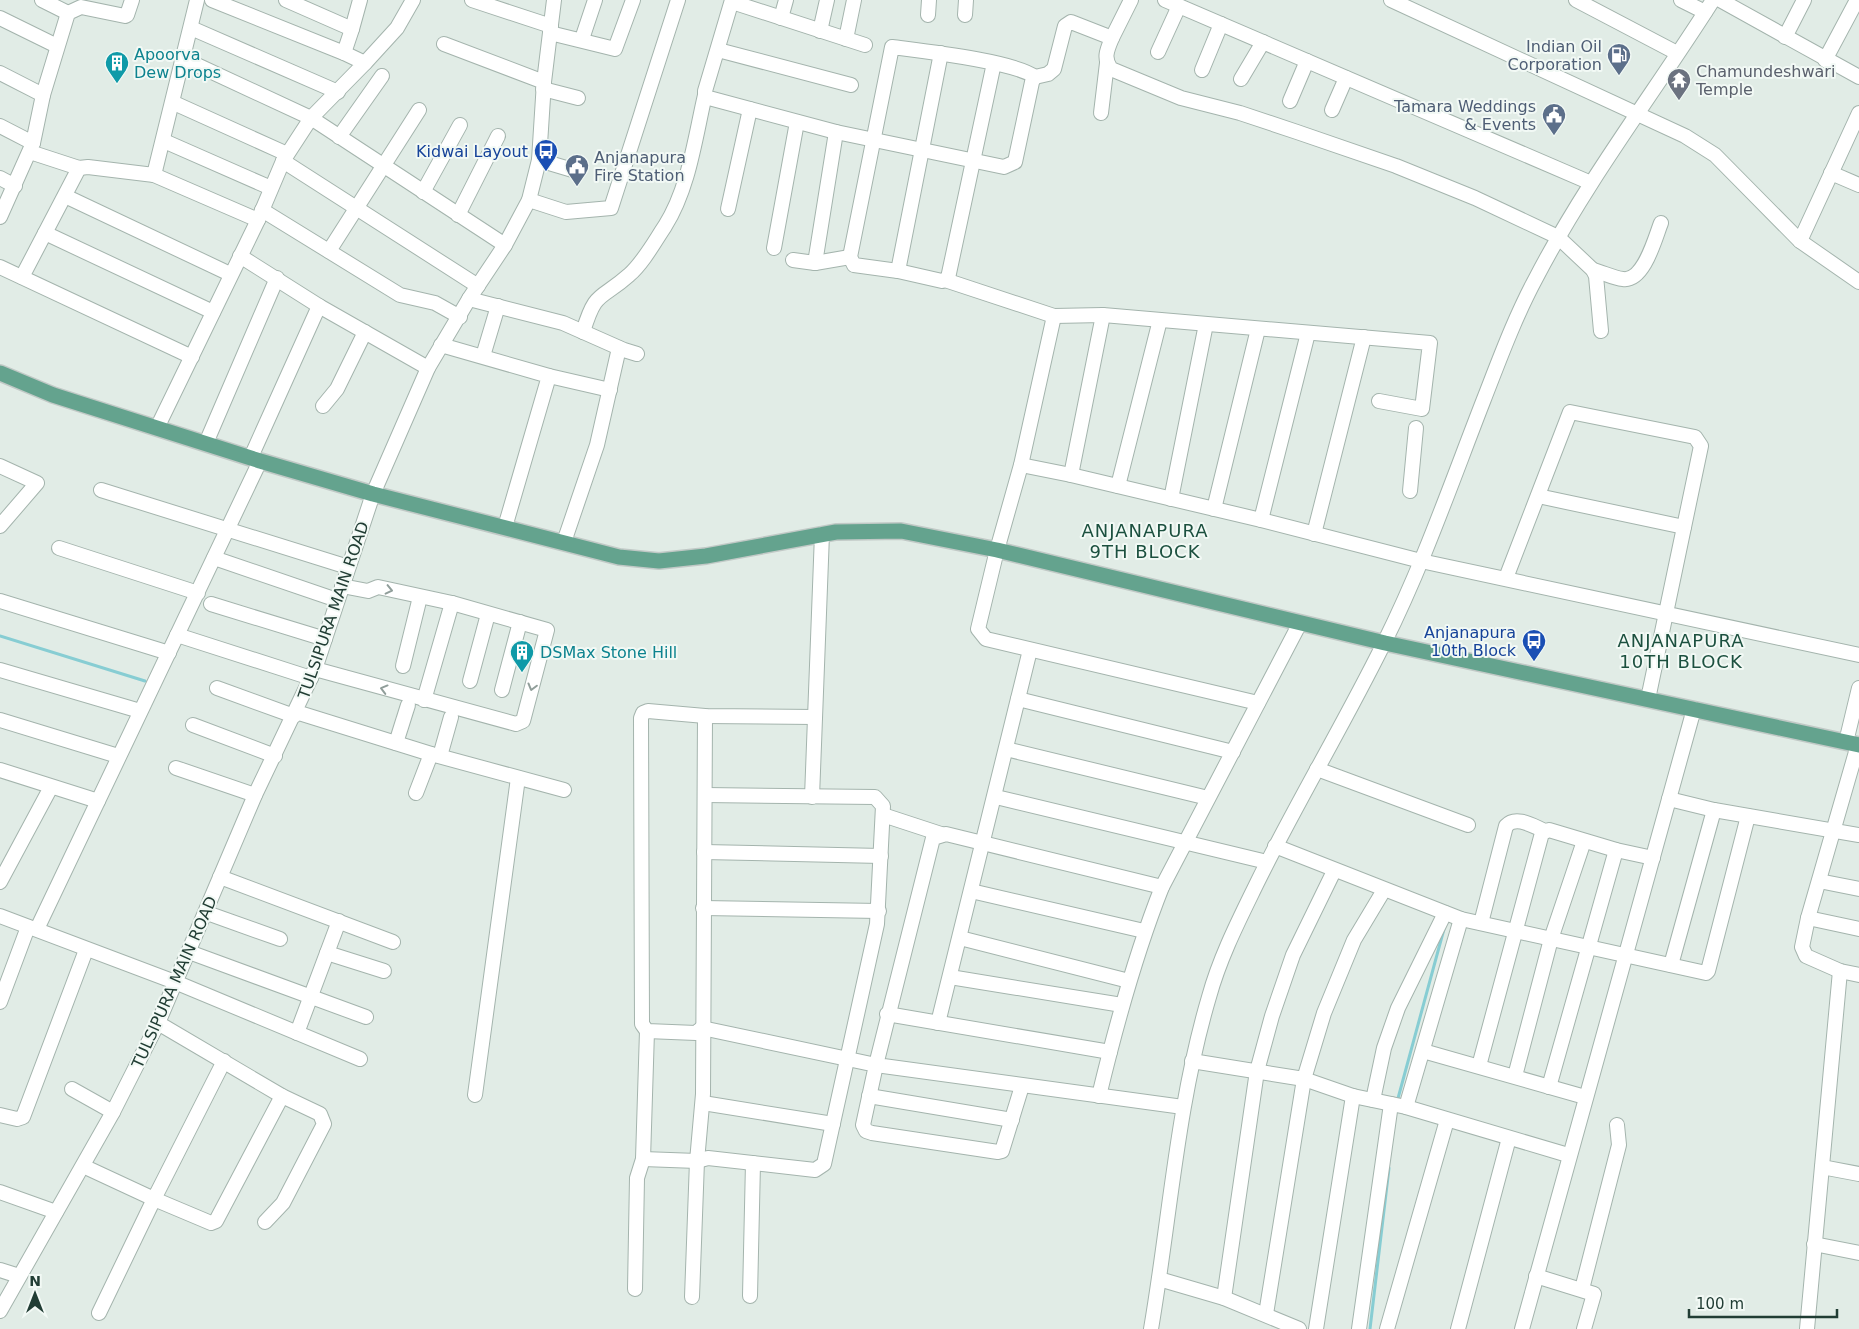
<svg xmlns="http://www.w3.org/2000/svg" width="1859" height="1329" font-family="'DejaVu Sans',sans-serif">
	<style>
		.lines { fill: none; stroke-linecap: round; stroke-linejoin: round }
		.stream { stroke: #87cdd3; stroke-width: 3 }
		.minor-casing { stroke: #a4b4ad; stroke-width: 16 }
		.major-casing { stroke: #c1c9c6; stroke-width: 18 }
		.minor { stroke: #fff; stroke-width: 14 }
		.major { stroke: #64a38e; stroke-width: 15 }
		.oneway { stroke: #909e9a }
		.labels { text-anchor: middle; stroke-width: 4; stroke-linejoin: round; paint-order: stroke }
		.service-label { font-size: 16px; fill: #4e5e75; stroke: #f2f9f5; text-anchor: end }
		.culture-label { font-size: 16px; fill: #0d838f; stroke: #f2f9f5; text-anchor: start }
		.worship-label { font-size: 16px; fill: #5b616d; stroke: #f2f9f5; text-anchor: start }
		.transit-label { font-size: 16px; fill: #164399; stroke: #f2f9f5; text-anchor: end }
		.street-label { font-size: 16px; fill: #213d34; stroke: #f2f9f5 }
		.neighbourhood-label { font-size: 18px; letter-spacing: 1px; fill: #1c503f; stroke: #f2f9f5 }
	</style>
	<rect width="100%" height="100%" fill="#e1ece6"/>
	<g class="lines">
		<!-- stream -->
		<g class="stream">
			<polyline points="0,636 145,681"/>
			<polyline points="1397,1102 1444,929"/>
			<polyline points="1370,1329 1389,1168"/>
		</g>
		<!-- minor casing -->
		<g class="minor-casing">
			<g id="minor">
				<polyline points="42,0 68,13"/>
				<polyline points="286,0 352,29 344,53"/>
				<polyline points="472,0 551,26"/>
				<path d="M 732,0 L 705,91 L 705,95 L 709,98 L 836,132 L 1004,167 L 1015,162 L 1032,82 L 1035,77 L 1048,74 L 1054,69 L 1065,26 L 1071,22 L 1112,38 C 1107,50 1103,58 1111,69 L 1181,98 L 1240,113 L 1297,132 L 1396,166 L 1475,198 L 1558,237 L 1593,270 L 1596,276 L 1601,331"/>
				<polyline points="1165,0 1591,183"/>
				<polyline points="1391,0 1685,136 1715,155 1800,241 1859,282"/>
				<polyline points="1576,0 1677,53"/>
				<polyline points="1681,0 1705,12"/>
				<polyline points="1720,0 1859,77"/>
				<polyline points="732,2 865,45"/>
				<polyline points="928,15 929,0"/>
				<polyline points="965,15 966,0"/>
				<polyline points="0,18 57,46"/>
				<polyline points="781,18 786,0"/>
				<polyline points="191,28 338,92"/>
				<polyline points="352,29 360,0"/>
				<polyline points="820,31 827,0"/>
				<polyline points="550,33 615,49 633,0"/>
				<polyline points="1785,37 1804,0"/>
				<polyline points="1112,38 1131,0"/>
				<polyline points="582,39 595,0"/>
				<polyline points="846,39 854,0"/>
				<polyline points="444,44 544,82"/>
				<polyline points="718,50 851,85"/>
				<polyline points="1158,52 1179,6"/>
				<polyline points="184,59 311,118 505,245"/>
				<polyline points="1825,60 1857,0"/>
				<polyline points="365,63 397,28 413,0"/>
				<path d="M 994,63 L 948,278 L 942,281 L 898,271 L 854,265 L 850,257 L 892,47 C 922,51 1014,61 1035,77"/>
				<polyline points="1202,70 1221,24"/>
				<polyline points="0,73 43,95"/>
				<polyline points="1241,79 1263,42"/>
				<polyline points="543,89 578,98"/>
				<polyline points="1290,101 1307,61"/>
				<polyline points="174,103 287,154"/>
				<polyline points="1332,110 1346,78"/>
				<polyline points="1101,113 1107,63"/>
				<polyline points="0,126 33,143"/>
				<polyline points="339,137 382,76"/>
				<polyline points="164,141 271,188"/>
				<polyline points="30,152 79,168 88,167 154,175 197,0"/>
				<polyline points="539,160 576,171"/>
				<polyline points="283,161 478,286"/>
				<polyline points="1831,173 1859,185"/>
				<polyline points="154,175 258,220"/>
				<polyline points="0,178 15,186"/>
				<polyline points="423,192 460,125"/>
				<polyline points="65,196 230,274"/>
				<polyline points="529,200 566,212 611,208 678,0"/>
				<polyline points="728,209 750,109"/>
				<polyline points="262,210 400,295 435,303 460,317"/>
				<polyline points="458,215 498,136"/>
				<polyline points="0,217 33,143 43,95 68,13 81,7 125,16 127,15 132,0"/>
				<polyline points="45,233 213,312"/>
				<polyline points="1800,241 1859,113"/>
				<polyline points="774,248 797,122"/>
				<polyline points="329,251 419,110"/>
				<polyline points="240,256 319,306 428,368"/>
				<polyline points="793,260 815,263 850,257"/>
				<polyline points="815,263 836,132"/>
				<polyline points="0,267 192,357"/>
				<path d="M 1593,270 C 1602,272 1613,278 1623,279 C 1644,282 1655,238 1661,223"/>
				<polyline points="898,271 941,53"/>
				<polyline points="22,277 79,168"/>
				<polyline points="945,280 1054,316 1103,315 1430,343 1422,409 1379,401"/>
				<polyline points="469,299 563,323 624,350 637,354"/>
				<polyline points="1054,316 1021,465 997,550 978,629 986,639 1258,703"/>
				<path d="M 583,332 C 596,289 600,301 629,275 C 643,263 655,241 665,226 C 689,188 695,138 705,95"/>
				<polyline points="441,345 549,376 505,527"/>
				<polyline points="483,356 498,306"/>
				<polyline points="549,376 610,390"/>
				<polyline points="323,406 337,389 365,332"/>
				<polyline points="157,428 258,220 283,161 311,118 365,63 344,53 212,0"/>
				<polyline points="206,443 277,278"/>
				<polyline points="251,457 319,306"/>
				<polyline points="1021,465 1071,475 1261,520 1421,561 1859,655"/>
				<polyline points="0,466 37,483 0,526"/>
				<polyline points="1071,475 1103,315"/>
				<polyline points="1118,486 1160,320"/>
				<polyline points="101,490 348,567"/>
				<polyline points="1410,491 1416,428"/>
				<polyline points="1538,496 1684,527"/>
				<polyline points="1171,499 1206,324"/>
				<polyline points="1214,509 1258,329"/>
				<polyline points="1261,520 1308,333"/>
				<polyline points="1314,534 1364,337"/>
				<polyline points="564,542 597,445 619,348"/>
				<polyline points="59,548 198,593"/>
				<polyline points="214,558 337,600"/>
				<polyline points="1506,578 1570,412 1695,437 1701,446 1648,699"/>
				<polyline points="0,601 169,653"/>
				<polyline points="211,604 325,639"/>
				<polyline points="177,635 311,678"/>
				<polyline points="403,666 420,597"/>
				<polyline points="315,669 516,724 523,721 547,630 452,603 378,587 368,591 342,586"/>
				<polyline points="0,670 140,711"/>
				<polyline points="470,681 488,614"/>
				<polyline points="217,688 294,716"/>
				<polyline points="502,690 520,622"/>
				<polyline points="1018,699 1233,752"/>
				<polyline points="424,700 452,603"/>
				<polyline points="296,712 431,754 564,790"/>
				<polyline points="0,720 118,756"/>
				<polyline points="193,725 275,756"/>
				<polyline points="1846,742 1859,688"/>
				<polyline points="396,743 408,705"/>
				<polyline points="1858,745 1808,918 1802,947 1806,956 1840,971 1859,975"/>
				<polyline points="1006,749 1208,798"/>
				<polyline points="440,756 451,717"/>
				<polyline points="176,768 255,795"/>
				<polyline points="1317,769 1468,825"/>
				<polyline points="0,770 98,801"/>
				<polyline points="416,793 431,754"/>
				<polyline points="812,797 822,534"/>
				<polyline points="996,797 1267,862"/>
				<polyline points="1669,799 1714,810 1859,835"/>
				<polyline points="883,815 941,834"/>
				<polyline points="1275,846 1461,919 1706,973 1708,971 1748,816"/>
				<polyline points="704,852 881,856"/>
				<polyline points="220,877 393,942"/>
				<polyline points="1819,881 1859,889"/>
				<polyline points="0,882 51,787"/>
				<polyline points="1162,887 946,834 933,838 876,1065 1183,1107"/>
				<polyline points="971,891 1144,931"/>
				<polyline points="703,908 879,911"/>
				<polyline points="207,913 280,939"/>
				<polyline points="0,916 175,982 360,1059"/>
				<polyline points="1808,918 1859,929"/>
				<path d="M 1481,923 L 1506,826 C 1516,815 1533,826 1545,831"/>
				<polyline points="37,929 260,461"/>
				<polyline points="960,938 1129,981"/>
				<polyline points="189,952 366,1017"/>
				<polyline points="327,953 384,971"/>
				<polyline points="1671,965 1714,810"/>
				<polyline points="950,977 1122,1005"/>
				<polyline points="0,1002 28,927"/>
				<polyline points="887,1014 1110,1052"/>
				<polyline points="158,1023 282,1096 320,1114 324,1124 283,1203 265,1222"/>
				<polyline points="938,1023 1030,650"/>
				<polyline points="702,1028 696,1033 647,1031 642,1024 641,718 643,713 648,711 705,716 815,717"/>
				<polyline points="702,1028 876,1065 863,1125 866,1131 872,1133 998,1152 1002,1151 1022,1086"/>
				<polyline points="297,1033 339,921"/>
				<polyline points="1423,1051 1585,1097"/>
				<polyline points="1192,1061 1304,1079 1353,1096 1406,1107 1568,1155"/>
				<polyline points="1479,1066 1542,833 1549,830 1616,850 1653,858"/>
				<polyline points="1515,1076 1551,939 1584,841"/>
				<polyline points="1549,1087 1616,850"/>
				<polyline points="72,1089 113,1112"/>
				<polyline points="475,1095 518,778"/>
				<polyline points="869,1096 1012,1120"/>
				<path d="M 1099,1096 C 1116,1025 1135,955 1162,887 L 1300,623"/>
				<polyline points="1373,1100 1384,1048 1398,1008 1445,913"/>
				<polyline points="703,1103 833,1124"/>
				<polyline points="1406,1107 1461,919"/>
				<polyline points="0,1115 17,1119 23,1117 86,950"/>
				<polyline points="643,1159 697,1161 708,1158 815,1170 824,1164 877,924 883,806 875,797 705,795"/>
				<polyline points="83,1166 154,1199 224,1061"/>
				<polyline points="1822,1167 1859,1174"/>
				<polyline points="0,1192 56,1212"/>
				<polyline points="1814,1244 1859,1253"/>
				<polyline points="0,1270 19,1276"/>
				<polyline points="1536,1276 1594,1294 1584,1329"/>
				<polyline points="1159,1279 1224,1298 1299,1329"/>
				<polyline points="635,1289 637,1178 643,1159 647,1031"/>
				<polyline points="1582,1289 1619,1145 1617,1125"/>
				<polyline points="750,1296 753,1163"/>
				<polyline points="692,1297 697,1161 703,1094 705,716"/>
				<polyline points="1224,1298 1257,1071 1272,1016 1293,955 1334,871"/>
				<polyline points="0,1311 113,1112 158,1023 255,795 315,669 373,494 428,368 469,299 505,245 529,200 539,160 544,82 554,0"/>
				<polyline points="99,1313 154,1199 211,1223 216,1221 282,1096"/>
				<polyline points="1266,1314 1304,1079 1324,1013 1354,940 1384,890"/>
				<path d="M 1151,1329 C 1170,1218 1177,1105 1209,997 C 1220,957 1239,920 1257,883 C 1297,802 1344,724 1384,643 C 1423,565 1452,481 1484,399 C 1500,358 1515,317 1536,278 C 1587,180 1654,93 1713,0"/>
				<polyline points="1316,1329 1353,1096"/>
				<polyline points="1359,1329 1391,1104"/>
				<polyline points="1387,1329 1447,1120"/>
				<polyline points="1458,1329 1509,1138"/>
				<polyline points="1522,1329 1694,709"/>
				<polyline points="1807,1329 1840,971"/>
			</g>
		</g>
		<!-- major casing -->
		<g class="major-casing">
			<polyline id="major" points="0,373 53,395 260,461 373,494 619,557 659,561 706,556 836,532 901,531 997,550 1385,643 1859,745"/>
		</g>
		<!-- minor -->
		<use href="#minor" class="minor"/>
		<!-- major -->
		<use href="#major" class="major"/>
	</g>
	<!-- one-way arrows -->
	<defs><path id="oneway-chevron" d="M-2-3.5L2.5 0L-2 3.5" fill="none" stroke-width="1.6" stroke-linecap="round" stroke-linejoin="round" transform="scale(1.25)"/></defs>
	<g class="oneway">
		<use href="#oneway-chevron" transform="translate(389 590) rotate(13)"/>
		<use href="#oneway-chevron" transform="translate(532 687) rotate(105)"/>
		<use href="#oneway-chevron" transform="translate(384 689) rotate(-165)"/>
	</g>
	<!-- icons -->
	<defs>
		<g id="fuel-pin" transform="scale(1.25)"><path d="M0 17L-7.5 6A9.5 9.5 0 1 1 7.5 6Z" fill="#5c6f8a" stroke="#f2f9f5"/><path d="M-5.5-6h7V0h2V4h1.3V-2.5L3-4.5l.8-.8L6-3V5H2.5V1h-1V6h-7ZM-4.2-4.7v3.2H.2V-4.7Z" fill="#fff"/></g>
		<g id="building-pin" transform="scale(1.25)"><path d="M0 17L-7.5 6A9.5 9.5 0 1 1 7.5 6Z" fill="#0f9aa8" stroke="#f2f9f5"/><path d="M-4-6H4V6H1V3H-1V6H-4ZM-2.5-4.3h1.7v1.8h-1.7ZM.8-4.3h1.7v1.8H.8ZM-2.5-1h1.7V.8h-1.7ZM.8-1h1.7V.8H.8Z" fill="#fff"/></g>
		<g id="temple-pin" transform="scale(1.25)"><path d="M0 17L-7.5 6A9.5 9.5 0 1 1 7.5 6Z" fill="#6b7280" stroke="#f2f9f5"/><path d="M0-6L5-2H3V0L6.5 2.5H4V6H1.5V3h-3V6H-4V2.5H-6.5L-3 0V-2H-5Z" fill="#fff"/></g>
		<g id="civic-pin" transform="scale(1.25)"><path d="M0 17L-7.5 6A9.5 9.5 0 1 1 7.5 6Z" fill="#5c6f8a" stroke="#f2f9f5"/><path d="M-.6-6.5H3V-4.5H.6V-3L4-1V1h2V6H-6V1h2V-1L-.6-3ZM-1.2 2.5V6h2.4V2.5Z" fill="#fff"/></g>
		<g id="bus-pin" transform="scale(1.25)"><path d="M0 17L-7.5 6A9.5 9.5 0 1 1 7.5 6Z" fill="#1a4fb4" stroke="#f2f9f5"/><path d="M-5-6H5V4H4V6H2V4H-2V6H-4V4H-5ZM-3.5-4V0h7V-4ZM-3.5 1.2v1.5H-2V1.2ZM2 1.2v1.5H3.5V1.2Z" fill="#fff"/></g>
	</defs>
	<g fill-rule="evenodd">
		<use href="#fuel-pin" x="1619" y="55"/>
		<use href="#building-pin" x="117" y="63"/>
		<use href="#temple-pin" x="1679" y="80"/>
		<use href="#civic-pin" x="1554" y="115"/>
		<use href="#bus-pin" x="546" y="151"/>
		<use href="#civic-pin" x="577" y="166"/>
		<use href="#bus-pin" x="1534" y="641"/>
		<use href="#building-pin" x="522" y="652"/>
	</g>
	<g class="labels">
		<!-- service labels -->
		<g class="service-label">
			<text x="1602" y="52">Indian Oil<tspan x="1602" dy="18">Corporation</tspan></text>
			<text x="1536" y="112">Tamara Weddings<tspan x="1536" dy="18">&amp; Events</tspan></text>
			<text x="594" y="163" text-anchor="start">Anjanapura<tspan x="594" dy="18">Fire Station</tspan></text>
		</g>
		<!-- culture labels -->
		<g class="culture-label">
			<text x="134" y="60">Apoorva<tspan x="134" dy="18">Dew Drops</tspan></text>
			<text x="540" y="658">DSMax Stone Hill</text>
		</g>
		<!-- worship labels -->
		<g class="worship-label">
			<text x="1696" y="77">Chamundeshwari<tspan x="1696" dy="18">Temple</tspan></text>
		</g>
		<!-- transit labels -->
		<g class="transit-label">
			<text x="528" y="157">Kidwai Layout</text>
			<text x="1516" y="638">Anjanapura<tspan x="1516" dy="18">10th Block</tspan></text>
		</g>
		<!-- street labels -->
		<g class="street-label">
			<text transform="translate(333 610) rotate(-71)" y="6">TULSIPURA MAIN ROAD</text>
			<text transform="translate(174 982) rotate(-66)" y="6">TULSIPURA MAIN ROAD</text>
		</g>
		<!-- neighbourhood labels -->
		<g class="neighbourhood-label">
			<text x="1145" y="537">ANJANAPURA<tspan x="1145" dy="21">9TH BLOCK</tspan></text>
			<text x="1681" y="647">ANJANAPURA<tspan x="1681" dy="21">10TH BLOCK</tspan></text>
		</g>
	</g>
	<!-- north arrow -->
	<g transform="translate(35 1294)" stroke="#f2f9f5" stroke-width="4" paint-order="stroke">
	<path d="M0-4L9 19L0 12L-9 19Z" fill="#213d34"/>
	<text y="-8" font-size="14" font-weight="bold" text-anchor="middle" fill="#213d34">N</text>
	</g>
	<!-- scale -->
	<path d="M1689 1309v8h148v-8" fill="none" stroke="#213d34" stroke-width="2.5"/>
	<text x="1696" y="1309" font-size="15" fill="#213d34" stroke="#f2f9f5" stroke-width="4" paint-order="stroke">100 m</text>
</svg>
